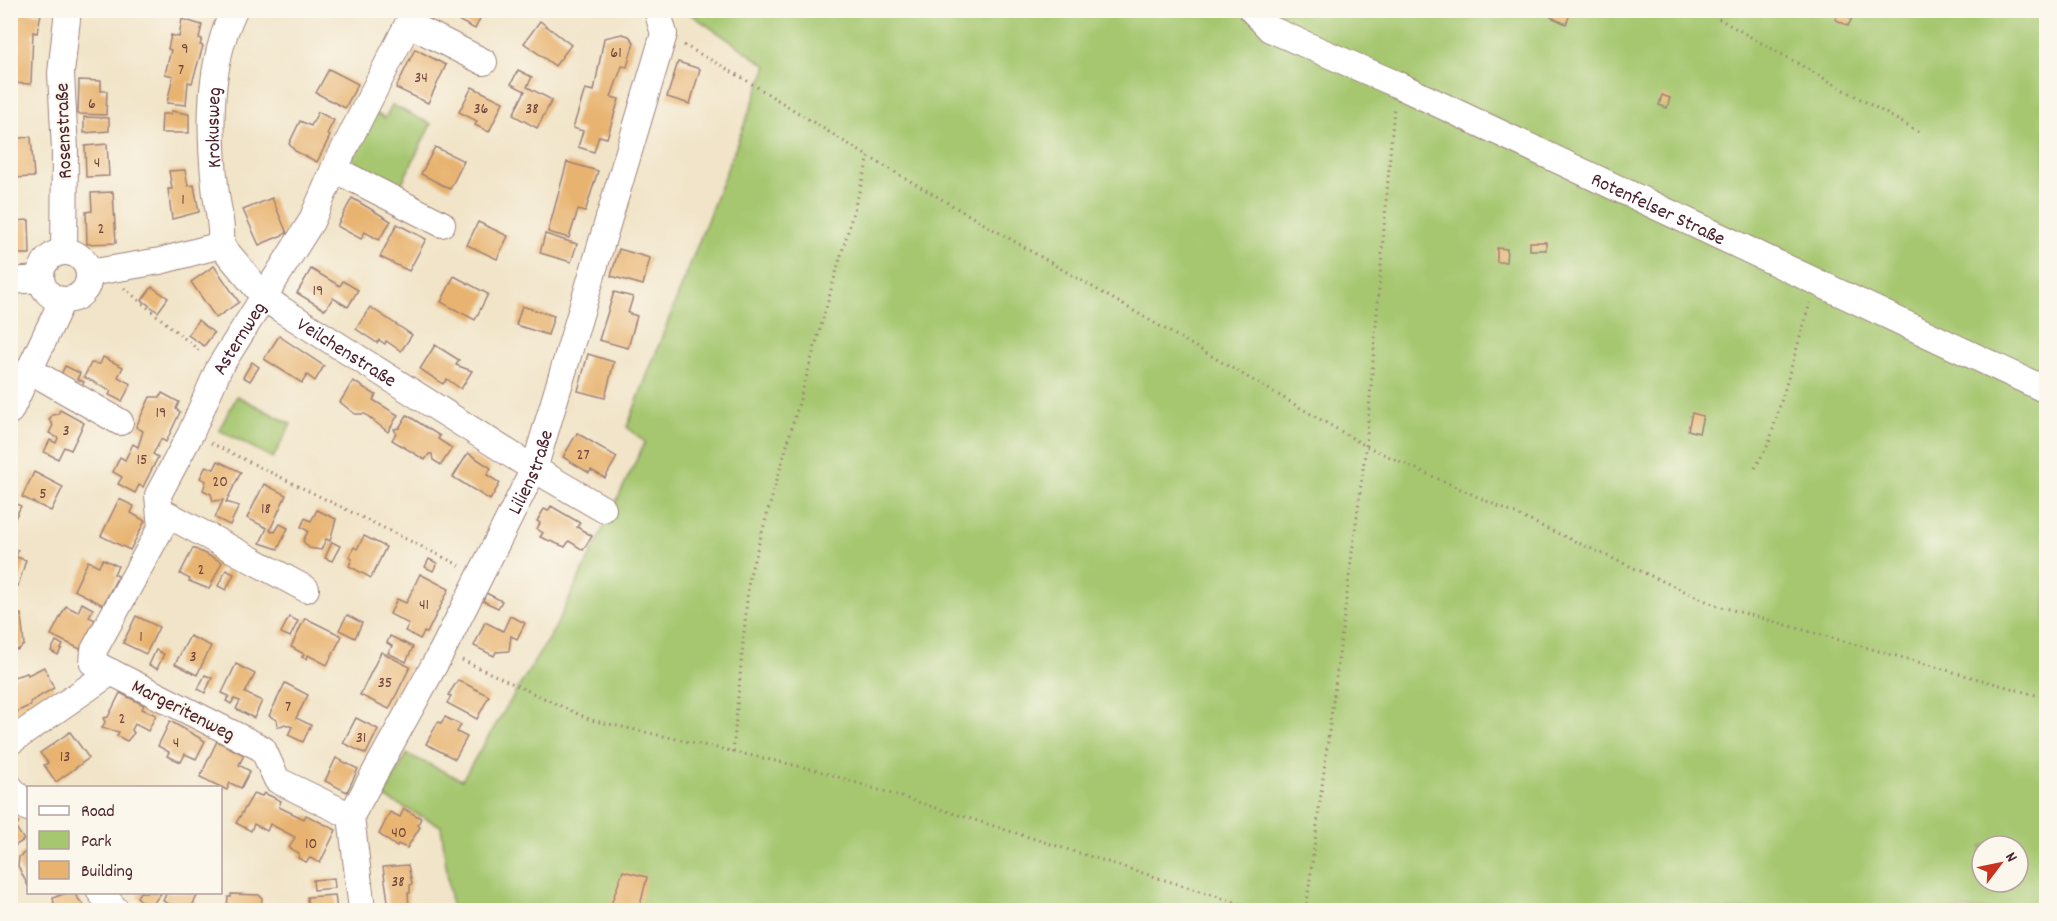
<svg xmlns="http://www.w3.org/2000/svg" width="2057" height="921" font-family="Dekko,sans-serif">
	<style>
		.green { fill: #a6c770; stroke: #78734e; stroke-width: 1.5; fill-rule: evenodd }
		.building { fill: #e8b36f }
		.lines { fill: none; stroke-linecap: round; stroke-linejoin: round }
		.minor-casing { stroke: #9e827a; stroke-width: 28 }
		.path { stroke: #9e827a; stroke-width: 3; stroke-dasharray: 1.5 4.5; stroke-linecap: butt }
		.minor { stroke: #fff; stroke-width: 26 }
		.labels { text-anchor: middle; stroke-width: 4.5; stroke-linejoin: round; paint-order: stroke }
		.number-label { font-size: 16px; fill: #72443c }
		.street-label { font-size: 20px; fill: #4a1f2b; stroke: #fbf7ec }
	</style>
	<rect width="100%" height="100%" fill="#fbf7ec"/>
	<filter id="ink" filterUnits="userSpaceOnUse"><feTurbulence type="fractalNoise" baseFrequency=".0167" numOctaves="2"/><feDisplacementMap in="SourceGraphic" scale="12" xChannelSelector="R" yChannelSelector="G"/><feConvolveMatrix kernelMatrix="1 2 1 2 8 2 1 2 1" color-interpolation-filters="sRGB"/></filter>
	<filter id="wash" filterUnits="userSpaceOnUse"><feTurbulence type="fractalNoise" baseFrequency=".008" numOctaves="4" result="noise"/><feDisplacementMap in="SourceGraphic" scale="24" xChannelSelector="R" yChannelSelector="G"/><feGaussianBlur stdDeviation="1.35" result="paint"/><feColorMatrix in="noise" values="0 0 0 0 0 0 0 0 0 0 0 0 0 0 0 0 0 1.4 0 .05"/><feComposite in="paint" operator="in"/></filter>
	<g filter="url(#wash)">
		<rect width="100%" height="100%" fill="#f1e4c8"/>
		<!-- green -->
		<g class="green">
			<path d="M 686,11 L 2046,11 L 2046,910 L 452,910 L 441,826 L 384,797 L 407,754 L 462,780 L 555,628 L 645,442 L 627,427 L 767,66 ZM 1982,846 L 2018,846 L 2018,882 L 1982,882 Z"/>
			<polygon points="392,105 431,124 399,189 358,169 352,156 373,112 385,118"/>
			<polygon points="237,396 291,424 273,458 219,430"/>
		</g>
		<g id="blocks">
			<!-- building -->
			<g class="building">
				<polygon points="13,10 41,14 37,33 33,32 31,84 10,83 13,28 10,27 10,23"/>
				<polygon points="450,10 484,10 475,29 448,15"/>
				<polygon points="1553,10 1572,10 1566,24 1551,17"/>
				<polygon points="1840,10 1853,16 1848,26 1835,19"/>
				<polygon points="182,19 202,25 199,38 202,39 200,45 203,46 192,83 188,82 186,105 167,103 173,76 165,74 171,50 168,49 171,35 179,37"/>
				<polygon points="540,21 571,45 555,66 524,43"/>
				<polygon points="622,34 629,36 634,42 627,67 622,66 611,97 619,99 607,138 599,136 594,152 578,147 583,131 573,128 585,89 594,91 604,38"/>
				<polygon points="415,49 446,65 428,103 396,88"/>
				<polygon points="678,62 700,69 690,104 667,97"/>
				<polygon points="329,69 358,84 345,108 316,93"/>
				<polygon points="518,70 532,77 527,87 552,100 537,128 513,115 525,91 511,84"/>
				<polygon points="79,80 101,81 101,91 107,91 106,115 78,114"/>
				<polygon points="472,87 503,102 489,132 475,125 477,121 459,112"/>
				<polygon points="1662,95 1670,98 1667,108 1659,105"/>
				<polygon points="171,111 189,114 189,133 161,133 162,114 171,114"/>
				<polygon points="318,112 334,120 327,134 330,136 317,162 295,151 289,144 300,121 311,126"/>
				<polygon points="84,117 109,118 109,131 84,133"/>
				<polygon points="31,137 34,177 10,178 10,139"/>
				<polygon points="107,144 109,176 86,177 85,146"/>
				<polygon points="435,147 464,161 450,189 421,174"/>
				<polygon points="567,162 598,171 585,212 578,210 569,238 548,232"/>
				<polygon points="185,170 188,186 194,185 199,212 172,219 168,189 172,189 169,171"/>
				<polygon points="113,192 116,243 87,244 86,212 92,211 91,193"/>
				<polygon points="272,198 287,233 259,245 243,210"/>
				<polygon points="352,198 391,221 379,240 365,232 361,239 337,226"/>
				<polygon points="29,220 30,254 13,254 12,221"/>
				<polygon points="478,222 508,236 497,259 467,245"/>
				<polygon points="397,224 426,239 409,271 380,257"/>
				<polygon points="545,234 577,244 571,262 540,253"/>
				<rect x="1530" y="242" width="16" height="8"/>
				<polygon points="1497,248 1507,249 1506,262 1497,262"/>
				<polygon points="619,249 650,258 643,285 611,276"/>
				<polygon points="214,266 239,302 216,318 191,282"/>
				<polygon points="311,269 340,286 343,281 358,290 348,307 333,298 325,310 297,293"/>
				<polygon points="454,276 488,294 475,320 441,302"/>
				<polygon points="152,287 168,298 158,312 142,300"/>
				<polygon points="614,292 633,297 628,313 637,316 628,348 599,340"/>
				<polygon points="522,306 554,316 548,335 516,325"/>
				<polygon points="370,307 412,335 401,351 386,341 385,344 379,340 377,343 356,329"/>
				<polygon points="198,320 214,333 204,346 188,335"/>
				<polygon points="279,336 324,366 315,381 307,375 302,383 264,359"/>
				<polygon points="435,345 459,360 456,365 472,371 461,389 447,379 443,384 420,369"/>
				<polygon points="588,354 614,362 605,398 578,391"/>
				<polygon points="103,357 123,367 118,377 131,384 122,401 109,395 111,391 84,377 91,363 100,364"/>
				<polygon points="252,362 259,367 250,381 243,377"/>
				<polygon points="65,366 80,373 77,379 84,382 81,388 60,377"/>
				<polygon points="353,381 376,395 373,400 398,415 388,432 365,414 355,414 340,402"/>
				<polygon points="162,393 179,402 176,409 180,412 166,442 161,439 157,447 153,454 158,457 143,487 139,485 135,493 118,484 122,477 113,472 120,457 125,460 133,444 138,447 143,431 136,427 150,397 160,397"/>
				<polygon points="60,410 84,423 71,450 64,447 58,459 44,452 50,440 56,443 58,438 49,433 53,425 49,420 52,415 58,414"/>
				<polygon points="1692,413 1703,416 1699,433 1688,430"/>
				<polygon points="407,415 440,436 438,439 452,448 441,465 433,460 432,454 429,454 425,460 392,440 396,433 394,429 399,428"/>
				<polygon points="577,433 617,457 605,478 591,470 589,473 563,457"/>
				<polygon points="468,453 491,468 487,475 500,483 490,500 453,477"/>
				<polygon points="218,461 241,472 226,502 239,506 230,525 215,518 223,500 213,501 211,494 203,490 206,481 200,478 206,466 214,469"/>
				<polygon points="34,472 63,487 51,511 22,497"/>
				<polygon points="264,484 286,495 270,530 275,532 280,524 288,528 278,549 260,543 267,528 247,518"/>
				<polygon points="119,499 134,506 131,513 145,521 130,550 101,536"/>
				<polygon points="10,501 21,506 13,522 10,521"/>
				<polygon points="551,506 580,523 577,527 592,536 583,550 569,541 565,547 540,537 543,533 537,529 540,523 537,521 544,509 548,511"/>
				<polygon points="317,510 336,519 330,541 326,539 321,550 309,548 303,541 308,531 301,527 305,518 311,521"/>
				<polygon points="364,536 386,547 371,578 349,566 352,559 349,557 354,547 357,549"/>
				<polygon points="332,542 340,546 332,561 325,558"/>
				<polygon points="10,548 18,550 16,557 26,560 18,586 10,583"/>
				<polygon points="193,548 222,562 209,589 189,581 190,579 180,574"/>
				<polygon points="103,559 118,566 114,574 118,576 103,605 74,590 88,561 99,566"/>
				<polygon points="429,559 437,563 433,571 425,567"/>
				<polygon points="226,570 234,574 226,590 218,586"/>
				<polygon points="420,574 449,589 427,633 424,632 420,639 405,631 409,624 390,614 397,599 406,603"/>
				<polygon points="486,593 502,601 498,608 483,601"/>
				<polygon points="82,603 93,609 89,617 95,620 80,649 51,635 66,606 78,612"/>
				<polygon points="21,614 24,645 17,650 10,646 10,615"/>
				<polygon points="347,615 362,623 355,638 339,630"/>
				<polygon points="136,616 159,627 146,654 123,643"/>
				<polygon points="510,616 525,623 517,639 511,636 509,651 496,652 494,656 474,646 485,622 503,631"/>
				<polygon points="289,617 298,621 290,637 281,633"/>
				<polygon points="305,618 342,636 327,665 308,655 307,659 302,657 304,654 291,647"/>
				<polygon points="190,636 211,646 197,675 175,664"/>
				<polygon points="390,636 413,647 406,662 388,653 392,646 387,643"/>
				<polygon points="56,641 63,645 58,655 51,651"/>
				<polygon points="156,650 164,654 157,669 149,665"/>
				<polygon points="381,652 410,667 389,709 360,695"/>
				<polygon points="236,664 255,674 245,693 262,701 254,718 236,709 240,701 234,699 231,704 226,701 229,696 222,693"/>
				<polygon points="44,667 54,688 30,702 31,705 10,715 10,678 27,673 28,675"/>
				<polygon points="205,675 212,678 205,693 198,689"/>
				<polygon points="458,680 489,696 477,719 447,703 451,696 448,695"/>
				<polygon points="285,683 308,695 296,718 311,725 303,742 288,735 292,727 285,724 278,727 277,720 269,716"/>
				<polygon points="120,693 144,705 142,709 156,715 148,731 135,724 132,730 134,733 127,741 117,736 119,732 102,728 105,722 103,718 108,717"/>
				<polygon points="445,717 461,725 457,732 467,737 455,759 426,744 438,722 441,723"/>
				<polygon points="356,718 378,729 366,754 343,743"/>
				<polygon points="170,721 205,741 196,759 185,754 181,762 167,756 169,752 158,746"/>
				<polygon points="70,732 89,758 56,782 44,765 48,763 40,753"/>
				<polygon points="217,741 244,755 239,765 250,771 241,788 230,783 227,790 200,777"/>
				<polygon points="336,758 358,769 347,792 325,781"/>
				<polygon points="254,793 262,796 264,793 281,801 279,807 304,819 306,815 336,830 320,863 310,858 306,862 298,858 299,853 289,848 295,837 270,824 267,831 254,824 251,831 236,823"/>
				<polygon points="10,806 19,823 15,826 24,840 10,849"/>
				<polygon points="404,809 421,818 418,825 420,827 407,848 398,844 397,847 379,834 390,812 400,817"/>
				<polygon points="28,850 28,886 18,866 19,857"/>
				<polygon points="408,865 412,884 410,885 410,893 408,893 409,907 389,908 383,867"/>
				<polygon points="623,871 647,877 639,910 610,907"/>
				<polygon points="334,878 335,888 314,890 313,880"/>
				<polygon points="68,892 73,892 87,910 49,910 47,908 54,903 53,898"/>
				<polygon points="140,892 162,892 150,908 137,897"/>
				<polygon points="167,892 199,892 190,910 181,910 163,901"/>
				<polygon points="231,894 259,895 262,898 261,908 259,910 230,910 230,907 227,907 228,897 231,897"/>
				<polygon points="335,895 337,910 308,910 307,897"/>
			</g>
		</g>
	</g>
	<g filter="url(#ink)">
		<use href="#blocks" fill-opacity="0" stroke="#9e827a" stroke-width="1.5"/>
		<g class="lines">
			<!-- minor casing -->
			<g class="minor-casing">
				<g id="minor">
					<path id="s1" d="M 1252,10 L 1270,29 L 1396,84 L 2046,390"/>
					<polyline points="409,24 484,62"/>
					<polyline points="334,169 442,224"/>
					<path id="s2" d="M 221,245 C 223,224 217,207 215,186 C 209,128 208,64 234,10"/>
					<circle cx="65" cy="276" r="24"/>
					<polyline points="64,252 65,150 61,73 68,10"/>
					<path id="s3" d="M 89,273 L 160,261 L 221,245 L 265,298 L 279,308 L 534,469 L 603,509"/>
					<polyline points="10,281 40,279"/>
					<polyline points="31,371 120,422"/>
					<polyline points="10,411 62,301"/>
					<polyline points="161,511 306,589"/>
					<polyline points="10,742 111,672"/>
					<polyline points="10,787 28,808"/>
					<path id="s4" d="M 351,816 L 277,780 L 263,749 L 93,663 L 94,650 L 161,528 L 158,495 L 191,433 L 219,368 L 311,222 L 334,169 L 415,10"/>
					<polyline points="100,892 116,910"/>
					<path id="s5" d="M 362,910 L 351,816 L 442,651 L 534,469 L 664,34 L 657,10"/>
				</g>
			</g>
			<!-- path -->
			<g class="path">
				<polyline points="1703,10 1919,132"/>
				<polyline points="2038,10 2046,17"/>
				<polyline points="684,45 741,77 869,157 1366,446 1715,605 2046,698"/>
				<polyline points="124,288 202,353"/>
				<polyline points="211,443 461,566"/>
				<polyline points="1755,468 1769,443 1810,303"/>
				<polyline points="462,660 591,720 816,770 1260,910"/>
				<polyline points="733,752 749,578 869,157"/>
				<polyline points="1306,910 1366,446 1394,107"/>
			</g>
			<!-- minor -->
			<use href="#minor" class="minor"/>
		</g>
	</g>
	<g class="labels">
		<!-- number labels -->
		<g class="number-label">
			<text x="185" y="53">9</text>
			<text x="616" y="57">61</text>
			<text x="181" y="74">7</text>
			<text x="421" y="82">34</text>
			<text x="92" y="108">6</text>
			<text x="481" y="113">36</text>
			<text x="532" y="113">38</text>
			<text x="97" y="167">4</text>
			<text x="183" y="204">1</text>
			<text x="101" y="233">2</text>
			<text x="318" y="295">19</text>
			<text x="161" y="417">19</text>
			<text x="66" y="435">3</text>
			<text x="583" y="459">27</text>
			<text x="142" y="464">15</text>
			<text x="220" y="486">20</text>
			<text x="43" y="498">5</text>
			<text x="266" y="513">18</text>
			<text x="201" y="574">2</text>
			<text x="424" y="609">41</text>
			<text x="141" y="641">1</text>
			<text x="193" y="661">3</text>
			<text x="385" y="687">35</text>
			<text x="288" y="711">7</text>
			<text x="122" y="723">2</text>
			<text x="361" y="742">31</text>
			<text x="176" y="747">4</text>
			<text x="65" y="761">13</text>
			<text x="399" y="837">40</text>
			<text x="311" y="848">10</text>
			<text x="398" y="886">38</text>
		</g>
		<!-- street labels -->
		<g class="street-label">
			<text dy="7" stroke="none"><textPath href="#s2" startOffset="118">Krokusweg</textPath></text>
			<text transform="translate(62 131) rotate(-92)" y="7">Rosenstraße</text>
			<text dy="7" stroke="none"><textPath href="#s1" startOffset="454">Rotenfelser Straße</textPath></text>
			<text dy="7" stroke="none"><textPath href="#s4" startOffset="669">Asternweg</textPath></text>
			<text dy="7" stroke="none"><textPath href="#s3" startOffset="302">Veilchenstraße</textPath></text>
			<text dy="7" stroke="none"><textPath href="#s5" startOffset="483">Lilienstraße</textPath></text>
			<text transform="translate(184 709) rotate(27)" y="7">Margeritenweg</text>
		</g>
	</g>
	<!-- margin -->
	<rect width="2057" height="921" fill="none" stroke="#fbf7ec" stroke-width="36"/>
	<!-- legend -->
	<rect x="27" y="786" width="195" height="108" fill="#fbf7ec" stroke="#b4a19f" stroke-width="1.5"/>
	<rect x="39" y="806" width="30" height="9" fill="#ffffff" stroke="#b4a19f" stroke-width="1.5"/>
	<text x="81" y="816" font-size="18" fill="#4a1f2b">Road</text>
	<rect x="39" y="831" width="30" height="18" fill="#a6c770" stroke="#b4a19f" stroke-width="1.5"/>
	<text x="81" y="846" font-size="18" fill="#4a1f2b">Park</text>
	<rect x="39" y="861" width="30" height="18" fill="#e8b36f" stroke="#b4a19f" stroke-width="1.5"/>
	<text x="81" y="876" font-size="18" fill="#4a1f2b">Building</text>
	<!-- north arrow -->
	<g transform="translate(2000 864) rotate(58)"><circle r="28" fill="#fbf7ec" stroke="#b4a19f" stroke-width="1.5"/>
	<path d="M0-4.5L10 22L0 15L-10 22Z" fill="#c8321e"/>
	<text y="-9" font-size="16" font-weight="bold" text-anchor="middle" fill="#4a1f2b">N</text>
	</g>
</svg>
